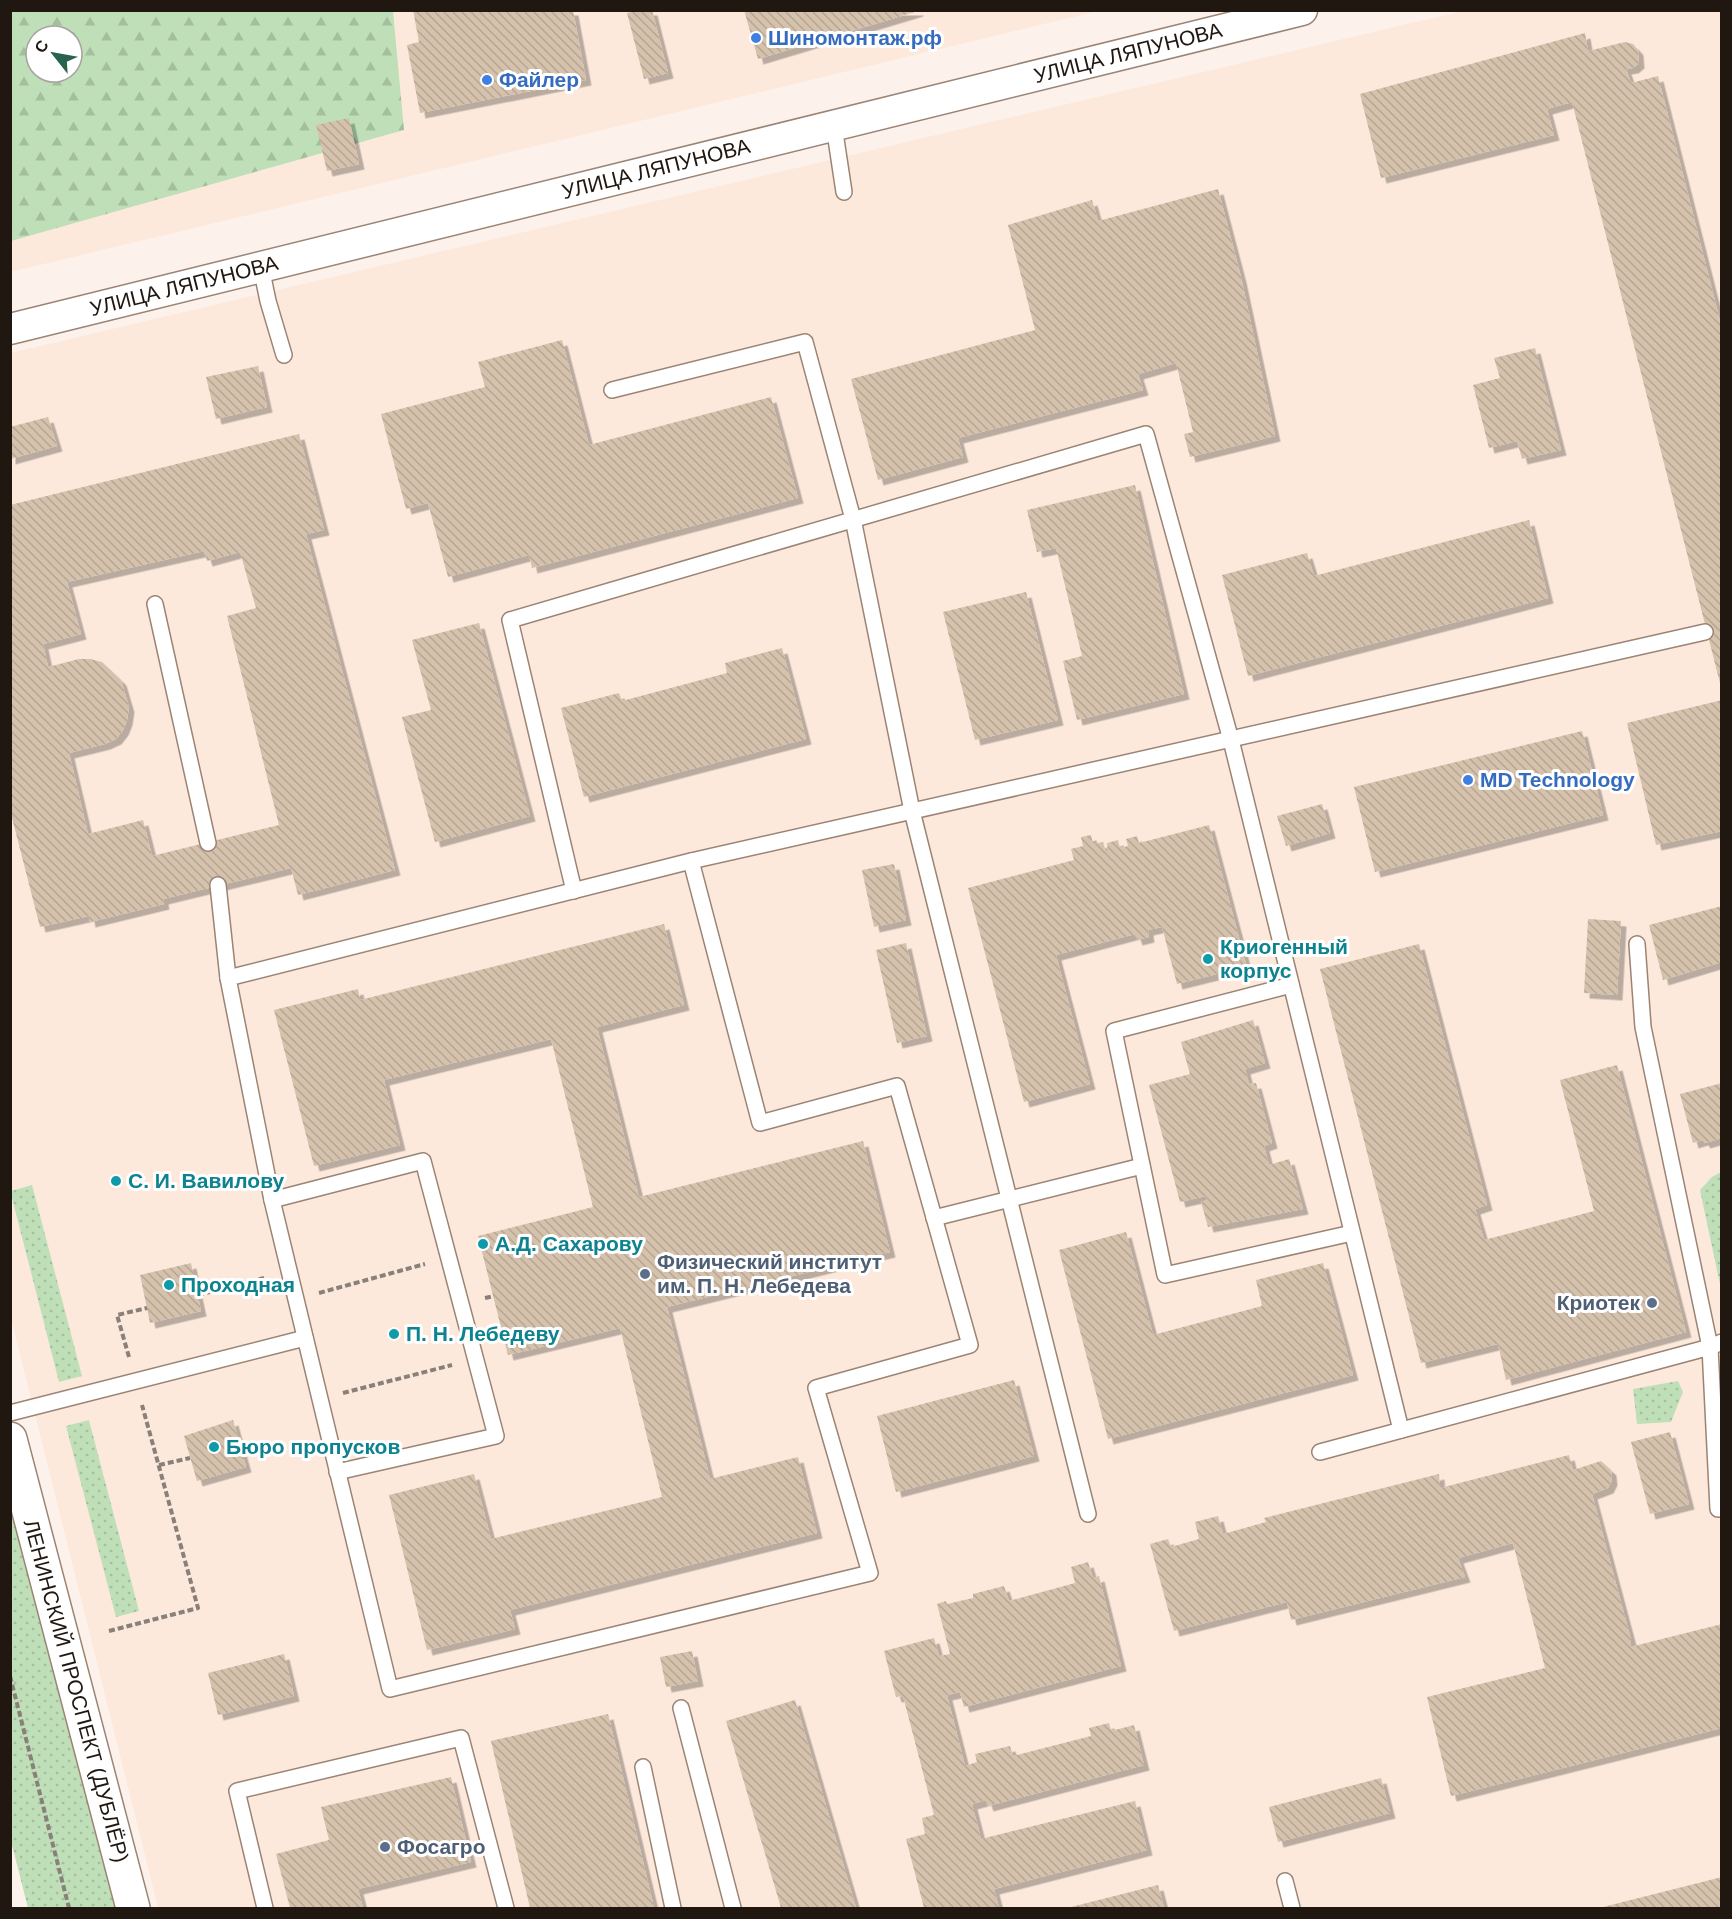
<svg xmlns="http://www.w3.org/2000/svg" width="1732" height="1919" font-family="Helvetica,sans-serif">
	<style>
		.built { fill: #fde9dc; fill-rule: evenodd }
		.grass { fill: url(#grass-dots) }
		.forest { fill: url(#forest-firs); fill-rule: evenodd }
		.building { fill: url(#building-back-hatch); fill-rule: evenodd; filter: url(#shadow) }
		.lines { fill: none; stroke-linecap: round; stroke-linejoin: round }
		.lane-casing { stroke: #9b8474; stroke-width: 18 }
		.street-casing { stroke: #9b8474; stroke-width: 33 }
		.secondary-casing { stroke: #9b8474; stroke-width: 36 }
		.path { stroke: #898079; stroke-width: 4; stroke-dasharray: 6 3; stroke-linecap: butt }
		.lane { stroke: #fff; stroke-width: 15 }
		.street { stroke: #fff; stroke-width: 30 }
		.secondary { stroke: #fff; stroke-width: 33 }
		.shop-dot { fill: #3f7fe0; stroke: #fff; stroke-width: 2 }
		.culture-dot { fill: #0f9aa8; stroke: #fff; stroke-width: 2 }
		.service-dot { fill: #5c6f8a; stroke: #fff; stroke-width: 2 }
		.labels { text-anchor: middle; stroke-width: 6; stroke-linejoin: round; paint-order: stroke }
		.shop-label { font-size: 21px; font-weight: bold; fill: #366cbe; stroke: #fff; text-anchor: start }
		.street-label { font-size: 21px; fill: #201711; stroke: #fff }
		.culture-label { font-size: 21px; font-weight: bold; fill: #0d838f; stroke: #fff; text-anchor: start }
		.service-label { font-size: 21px; font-weight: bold; fill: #4e5e75; stroke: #fff; text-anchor: start }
	</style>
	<defs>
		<pattern id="grass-dots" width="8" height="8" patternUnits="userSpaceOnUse" patternTransform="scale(1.5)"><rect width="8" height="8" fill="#bfdfb8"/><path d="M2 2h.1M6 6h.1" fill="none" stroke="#a4bf9d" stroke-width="1.8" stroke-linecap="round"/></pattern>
		<pattern id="forest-firs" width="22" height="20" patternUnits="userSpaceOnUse" patternTransform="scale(1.5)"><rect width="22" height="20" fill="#bfdfb8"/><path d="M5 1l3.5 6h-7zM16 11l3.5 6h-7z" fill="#a4bf9d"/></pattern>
		<pattern id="building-back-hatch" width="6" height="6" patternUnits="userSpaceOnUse" patternTransform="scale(1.5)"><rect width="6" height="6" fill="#d5c2ac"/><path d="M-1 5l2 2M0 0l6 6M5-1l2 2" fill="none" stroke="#b7a693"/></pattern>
		<filter id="shadow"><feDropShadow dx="5.5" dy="5.5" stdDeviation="0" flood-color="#0004"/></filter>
	</defs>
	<rect width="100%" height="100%" fill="#fdf2eb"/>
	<!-- built -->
	<g class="built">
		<path d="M 11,10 L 1098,11 L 11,272 ZM 36,36 L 72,36 L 72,72 L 36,72 Z"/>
		<polygon points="1462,11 1721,11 1721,1908 158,1908 11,1319 10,353"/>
	</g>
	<!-- grass -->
	<g class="grass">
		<polygon points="1721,1172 1721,1289 1700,1190 1712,1177"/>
		<polygon points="32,1185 82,1376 59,1382 11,1194 11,1191"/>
		<polygon points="1678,1381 1683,1392 1671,1422 1637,1424 1633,1389"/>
		<polygon points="89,1420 139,1611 116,1617 66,1426"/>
		<polygon points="10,1457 124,1908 28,1908 11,1841"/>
	</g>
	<!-- forest -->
	<path class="forest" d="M 11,11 L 393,11 L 404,130 L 11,241 ZM 36,36 L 72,36 L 72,72 L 36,72 Z"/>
	<!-- building -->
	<g class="building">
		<polygon points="413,10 573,10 586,80 420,113 407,45 419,42"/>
		<polygon points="638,10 652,10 668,73 644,79 627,13"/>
		<polygon points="744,10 918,10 918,11 758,59"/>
		<polygon points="1585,33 1588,51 1625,42 1633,44 1638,50 1639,63 1633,68 1626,69 1631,83 1658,76 1722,329 1722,691 1572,102 1547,109 1554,135 1381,178 1360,94"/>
		<polygon points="349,118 359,164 327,171 316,125"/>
		<polygon points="1218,189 1241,277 1275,436 1190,457 1184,434 1193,432 1176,363 1138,374 1143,390 958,438 963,457 878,480 851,379 1035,330 1008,225 1092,200 1098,221"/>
		<polygon points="562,340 589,445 771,397 798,498 532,568 529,555 448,577 428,503 406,509 381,414 485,387 478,362"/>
		<polygon points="1535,348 1561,450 1522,459 1517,441 1489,448 1473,385 1500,378 1494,358"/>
		<polygon points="258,366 267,407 216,419 206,377"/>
		<polygon points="48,417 57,446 10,459 10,427"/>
		<path d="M 299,434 L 324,530 L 306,534 L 395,870 L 298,895 L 291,868 L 163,899 L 164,904 L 90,922 L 89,916 L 40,927 L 10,810 L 10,505 ZM 204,551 L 207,561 L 240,552 L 256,608 L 227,616 L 279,825 L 152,856 L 143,820 L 88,834 L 69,753 L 105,744 L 116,739 L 123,730 L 127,720 L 129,707 L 121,680 L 102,662 L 90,659 L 79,659 L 48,667 L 43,644 L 81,634 L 67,582 Z"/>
		<polygon points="1135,485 1184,694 1077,720 1063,661 1082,656 1056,548 1037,552 1027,510"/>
		<polygon points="1529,520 1548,598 1248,676 1222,575 1307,553 1314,576"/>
		<polygon points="1026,592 1058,720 975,740 943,612"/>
		<polygon points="479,623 530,816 435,842 402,717 431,710 412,640"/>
		<polygon points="782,648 806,739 584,797 561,708 619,693 622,701 727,673 725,663"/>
		<polygon points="1722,700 1722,831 1656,845 1627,723"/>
		<polygon points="1582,731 1603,815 1375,872 1354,787"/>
		<polygon points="1322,804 1330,833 1286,846 1277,816"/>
		<polygon points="1209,825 1246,964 1225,972 1177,984 1162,927 1148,930 1149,937 1137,940 1135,934 1056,955 1090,1084 1024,1102 968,888 1074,860 1071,849 1083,846 1081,837 1091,835 1093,844 1103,842 1106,852 1108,851 1107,843 1118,840 1120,848 1128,846 1126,839 1137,836 1139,843"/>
		<polygon points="894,864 906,920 874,927 862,870"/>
		<polygon points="1722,906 1722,962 1663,980 1649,925"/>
		<polygon points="1588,919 1621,921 1617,995 1584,993"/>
		<polygon points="664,924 684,1005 597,1027 639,1197 863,1141 890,1252 667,1307 710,1479 798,1457 817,1533 510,1610 515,1629 427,1650 389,1495 474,1474 491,1539 662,1497 620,1328 508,1355 478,1236 593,1207 551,1039 384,1080 400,1145 314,1166 274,1010 358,989 360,1000"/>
		<polygon points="906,943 927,1036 897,1043 876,950"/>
		<polygon points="1419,944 1487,1205 1475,1209 1484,1240 1594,1211 1560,1080 1617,1065 1686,1332 1506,1380 1498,1344 1421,1363 1320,969"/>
		<polygon points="1253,1020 1265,1063 1245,1069 1249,1084 1256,1083 1272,1143 1264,1146 1269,1165 1289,1159 1303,1209 1208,1227 1201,1202 1207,1200 1206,1196 1180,1202 1149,1085 1190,1074 1181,1042"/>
		<polygon points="1722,1083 1722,1138 1705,1143 1703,1140 1693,1143 1680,1094"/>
		<polygon points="1126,1232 1153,1335 1262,1306 1256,1280 1323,1263 1353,1375 1108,1439 1059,1250"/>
		<polygon points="191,1263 201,1311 150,1323 140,1275"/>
		<polygon points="1014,1380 1034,1456 896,1492 877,1416"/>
		<polygon points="233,1420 246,1467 197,1481 184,1436"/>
		<polygon points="1670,1432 1689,1504 1650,1514 1631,1442"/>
		<polygon points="1569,1455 1573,1470 1601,1461 1611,1470 1612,1480 1608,1488 1592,1494 1631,1640 1630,1647 1722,1624 1722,1728 1451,1796 1427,1697 1545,1668 1513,1543 1458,1558 1465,1577 1291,1620 1287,1602 1174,1631 1150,1544 1168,1539 1171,1547 1199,1539 1195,1522 1218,1516 1223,1534 1266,1522 1264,1518 1439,1474 1440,1488"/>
		<polygon points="1088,1562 1093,1578 1099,1576 1121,1666 964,1707 960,1692 947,1695 965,1766 977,1762 975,1754 1010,1746 1013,1756 1091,1736 1089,1728 1109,1723 1111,1731 1134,1725 1144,1765 988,1806 986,1800 972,1804 981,1839 1135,1801 1147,1850 994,1889 999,1908 924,1908 906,1839 925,1834 922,1818 934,1815 903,1696 896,1697 884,1651 934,1638 939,1656 950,1654 937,1604 946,1601 947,1604 973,1598 973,1594 1004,1586 1009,1601 1075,1583 1071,1567"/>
		<polygon points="692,1651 698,1681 666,1687 660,1657"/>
		<polygon points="284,1654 294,1696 218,1715 208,1673"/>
		<polygon points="795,1700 856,1908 781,1908 726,1721"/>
		<polygon points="608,1714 654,1908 530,1908 491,1741"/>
		<polygon points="451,1777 471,1862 358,1889 363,1908 290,1908 276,1854 329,1840 321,1807"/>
		<polygon points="1381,1778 1390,1813 1278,1842 1269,1807"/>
		<polygon points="1722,1877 1722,1908 1599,1908"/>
		<polygon points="1158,1885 1164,1908 1067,1908"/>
	</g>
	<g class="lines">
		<!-- lane casing -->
		<g class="lane-casing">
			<g id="lane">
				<polyline points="834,126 844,192"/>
				<polyline points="261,267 268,301 284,355"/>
				<polyline points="612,390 805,342 853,519 912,811 1088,1514"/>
				<polyline points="155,604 208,843"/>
				<polygon points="691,861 760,1123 897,1086 970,1345 816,1388 870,1573 390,1689 272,1200 228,978"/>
				<polyline points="691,861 1705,632"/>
				<polyline points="218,885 228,978"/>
				<polyline points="574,891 510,620 1146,434 1231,740 1401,1430"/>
				<polyline points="1637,944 1643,1027 1710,1347 1718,1509 1722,1508"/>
				<polyline points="1291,985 1114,1031 1165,1275 1352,1233"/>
				<polyline points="272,1200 423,1161 496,1436 337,1472"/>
				<polyline points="934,1218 1142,1166"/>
				<polyline points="10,1413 305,1338"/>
				<polyline points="1320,1452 1710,1347 1722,1342"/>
				<polyline points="681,1708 733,1908"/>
				<polyline points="643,1767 673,1908"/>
				<polyline points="1285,1881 1292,1908"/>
				<polyline points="265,1908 237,1791 461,1738 506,1908"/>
			</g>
		</g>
		<!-- street casing -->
		<g class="street-casing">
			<polyline id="street" points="10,329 1302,10"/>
		</g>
		<!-- secondary casing -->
		<g class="secondary-casing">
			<polyline id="secondary" points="10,1439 133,1908"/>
		</g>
		<!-- path -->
		<g class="path">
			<polyline points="319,1293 425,1264"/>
			<polyline points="198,1295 264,1278"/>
			<polyline points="485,1298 494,1296"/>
			<polyline points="129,1357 117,1315 147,1308"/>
			<polyline points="343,1393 452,1365"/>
			<polyline points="159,1465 190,1458"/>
			<polyline points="109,1631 198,1608 142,1405"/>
			<polyline points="10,1676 69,1908"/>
		</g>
		<!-- lane -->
		<use href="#lane" class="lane"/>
		<!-- street -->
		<use href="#street" class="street"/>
		<!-- secondary -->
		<use href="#secondary" class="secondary"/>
	</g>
	<!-- markers -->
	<g class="shop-dot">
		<circle cx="756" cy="38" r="6"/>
		<circle cx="487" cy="80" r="6"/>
		<circle cx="1468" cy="780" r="6"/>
	</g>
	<g class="culture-dot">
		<circle cx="1208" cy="959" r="6"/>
		<circle cx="116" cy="1181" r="6"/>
		<circle cx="483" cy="1244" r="6"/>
		<circle cx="169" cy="1285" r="6"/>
		<circle cx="394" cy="1334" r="6"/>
		<circle cx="214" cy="1447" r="6"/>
	</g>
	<g class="service-dot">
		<circle cx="645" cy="1274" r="6"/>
		<circle cx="1652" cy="1303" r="6"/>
		<circle cx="385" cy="1847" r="6"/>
	</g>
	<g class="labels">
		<!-- shop labels -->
		<g class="shop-label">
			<text x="768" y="45">Шиномонтаж.рф</text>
			<text x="499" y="87">Файлер</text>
			<text x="1480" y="787">MD Technology</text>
		</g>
		<!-- street labels -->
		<g class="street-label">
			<text transform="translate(1128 53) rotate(-14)" y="7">УЛИЦА ЛЯПУНОВА</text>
			<text transform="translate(656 169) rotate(-14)" y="7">УЛИЦА ЛЯПУНОВА</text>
			<text transform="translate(184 286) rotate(-14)" y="7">УЛИЦА ЛЯПУНОВА</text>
			<text transform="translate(76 1691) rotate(75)" y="7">ЛЕНИНСКИЙ ПРОСПЕКТ (ДУБЛЁР)</text>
		</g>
		<!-- culture labels -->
		<g class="culture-label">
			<text x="1220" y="954">Криогенный<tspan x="1220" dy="24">корпус</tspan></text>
			<text x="128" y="1188">С. И. Вавилову</text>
			<text x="495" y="1251">А.Д. Сахарову</text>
			<text x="181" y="1292">Проходная</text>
			<text x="406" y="1341">П. Н. Лебедеву</text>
			<text x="226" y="1454">Бюро пропусков</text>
		</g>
		<!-- service labels -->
		<g class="service-label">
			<text x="657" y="1269">Физический институт<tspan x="657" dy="24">им. П. Н. Лебедева</tspan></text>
			<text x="1640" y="1310" text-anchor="end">Криотек</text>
			<text x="397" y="1854">Фосагро</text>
		</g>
	</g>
	<!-- border -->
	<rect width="1732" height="1919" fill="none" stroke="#201711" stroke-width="24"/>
	<!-- north arrow -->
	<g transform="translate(54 54) rotate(301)"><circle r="28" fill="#ffffff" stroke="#a6a2a0" stroke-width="1.5"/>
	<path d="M0-4.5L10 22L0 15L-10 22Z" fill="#27634d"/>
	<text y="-9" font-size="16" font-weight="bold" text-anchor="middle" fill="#201711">С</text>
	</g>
</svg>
